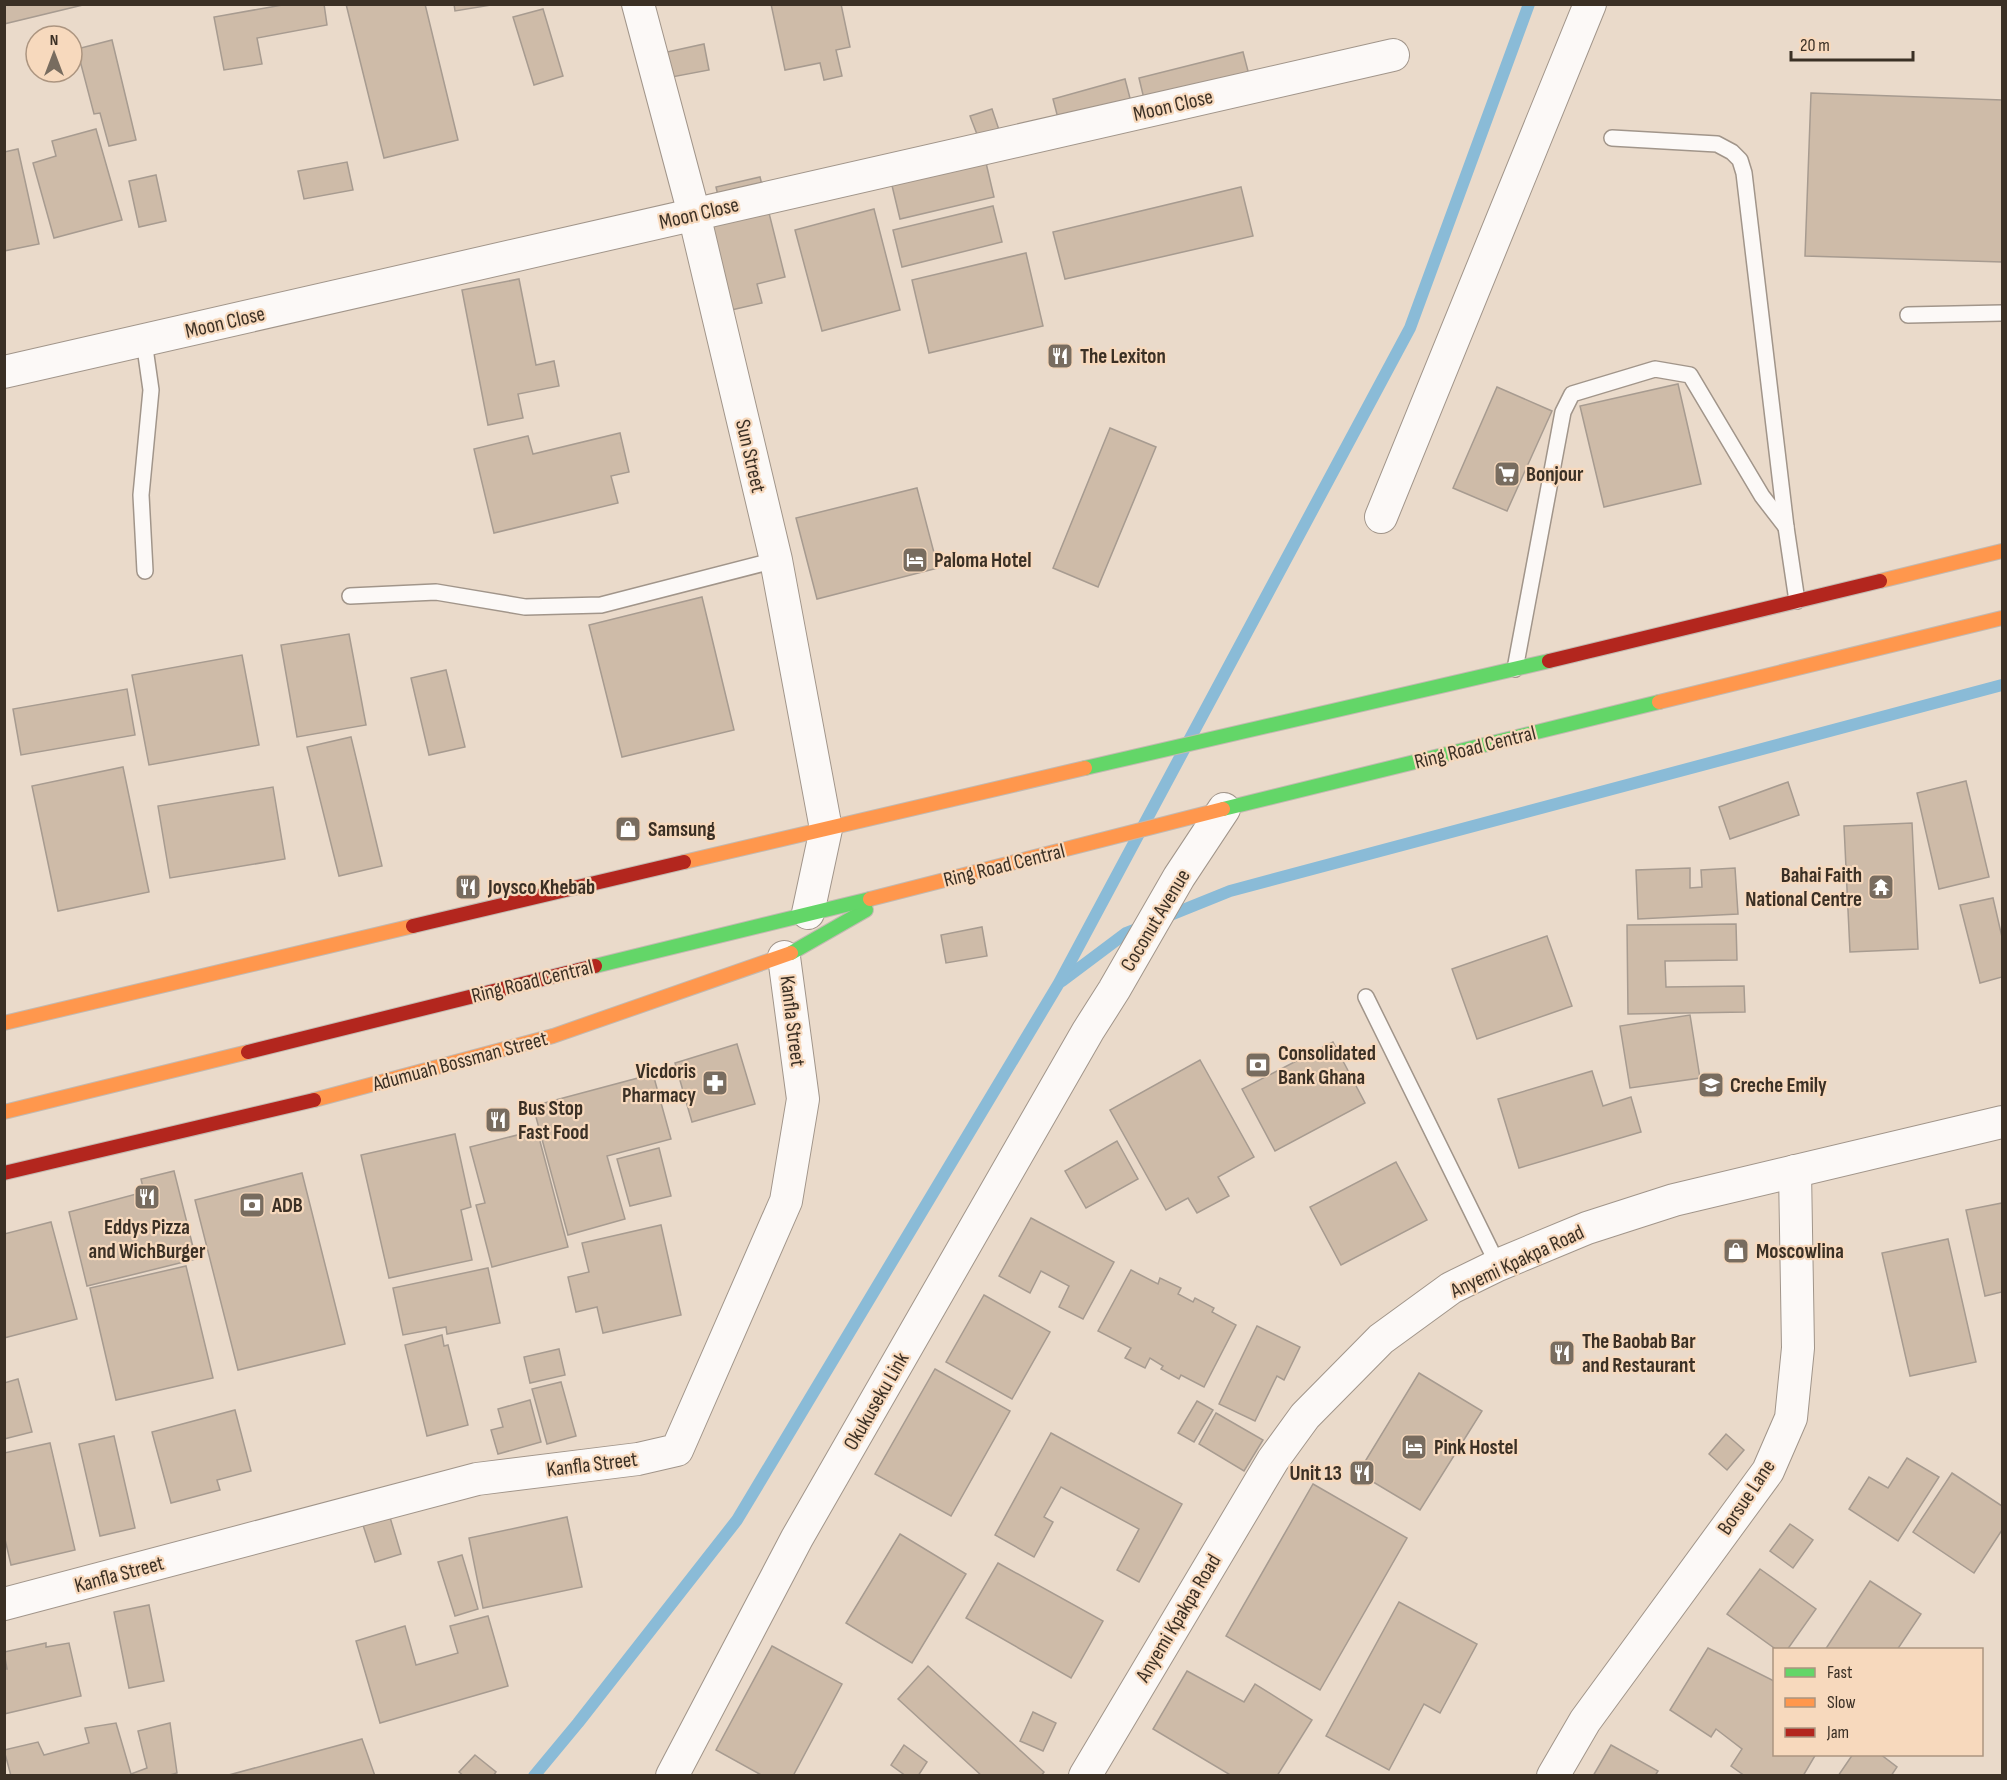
<svg xmlns="http://www.w3.org/2000/svg" width="2007" height="1780" font-family="'Sofia Sans Condensed',sans-serif">
	<style>
		.lines { fill: none; stroke-linecap: round; stroke-linejoin: round }
		.stream { stroke: #8abbd7; stroke-width: 12 }
		.building { fill: #cebba8; stroke: #a79b90; stroke-width: 1.5 }
		.lane-casing { stroke: #a1958a; stroke-width: 18 }
		.street-casing { stroke: #a1958a; stroke-width: 34 }
		.fast-casing { stroke: #c2b9b1; stroke-width: 16 }
		.slow-casing { stroke: #c2b9b1; stroke-width: 16 }
		.jam-casing { stroke: #c2b9b1; stroke-width: 16 }
		.lane { stroke: #fcf9f7; stroke-width: 15 }
		.street { stroke: #fcf9f7; stroke-width: 32 }
		.fast { stroke: #63d668; stroke-width: 14 }
		.slow { stroke: #ff974d; stroke-width: 14 }
		.jam { stroke: #b3261e; stroke-width: 14 }
		.labels { text-anchor: middle; stroke-width: 4.5; stroke-linejoin: round; paint-order: stroke }
		.street-label { font-size: 21px; fill: #3b3025; stroke: #f7d9bd }
		.poi-label { font-size: 21px; font-weight: bold; fill: #3b3025; stroke: #f7d9bd; text-anchor: start }
	</style>
	<rect width="100%" height="100%" fill="#eadaca"/>
	<g class="lines">
		<!-- stream -->
		<g class="stream">
			<polyline points="1163,918 1230,891 2002,685"/>
			<polyline points="1062,981 1126,933 1144,926"/>
			<polyline points="534,1776 578,1723 737,1520 1059,983 1410,328 1529,4"/>
		</g>
	</g>
	<!-- building -->
	<g class="building">
		<polygon points="4,4 87,4 4,24"/>
		<polygon points="288,4 324,4 327,25 257,38 262,64 224,70 214,17"/>
		<polygon points="346,4 425,4 458,140 384,158"/>
		<polygon points="454,4 497,4 455,11"/>
		<polygon points="771,4 841,4 850,47 836,50 842,76 824,80 820,63 785,70"/>
		<polygon points="543,9 563,76 534,85 513,17"/>
		<polygon points="112,40 136,140 109,146 100,113 94,114 77,49"/>
		<polygon points="704,44 709,70 672,77 667,52"/>
		<polygon points="1243,52 1249,75 1145,103 1139,78"/>
		<polygon points="1125,79 1131,102 1059,122 1053,99"/>
		<polygon points="1811,93 2002,100 2002,262 1805,256"/>
		<polygon points="992,109 1001,136 980,142 970,116"/>
		<polygon points="96,129 122,220 54,238 33,163 56,156 52,141"/>
		<polygon points="18,149 39,244 4,251 4,152"/>
		<polygon points="983,150 994,197 900,219 889,173"/>
		<polygon points="347,162 353,190 304,199 298,171"/>
		<polygon points="156,175 166,221 139,227 129,181"/>
		<polygon points="760,177 785,277 757,284 762,303 705,316 680,214 720,204 716,187"/>
		<polygon points="1241,187 1253,236 1065,279 1053,232"/>
		<polygon points="993,206 1002,242 902,267 893,230"/>
		<polygon points="874,209 900,310 822,331 795,230"/>
		<polygon points="1026,253 1043,326 929,353 912,280"/>
		<polygon points="519,279 536,365 554,361 559,386 518,394 523,418 488,425 462,290"/>
		<polygon points="1678,384 1701,484 1604,507 1580,406"/>
		<polygon points="1497,387 1552,411 1507,511 1453,488"/>
		<polygon points="1110,428 1156,447 1098,587 1053,568"/>
		<polygon points="620,433 629,472 611,476 618,503 494,533 474,449 528,436 533,454"/>
		<polygon points="917,488 938,568 817,599 796,518"/>
		<polygon points="702,597 734,730 622,757 589,625"/>
		<polygon points="349,634 366,725 297,737 281,645"/>
		<polygon points="242,655 259,745 149,765 132,675"/>
		<polygon points="446,670 465,747 429,755 411,678"/>
		<polygon points="127,689 135,735 21,755 13,709"/>
		<polygon points="351,737 382,866 339,876 307,747"/>
		<polygon points="123,767 149,892 58,911 32,786"/>
		<polygon points="1966,781 1989,877 1939,889 1917,793"/>
		<polygon points="1788,782 1799,815 1730,839 1719,807"/>
		<polygon points="273,787 285,859 170,878 158,806"/>
		<polygon points="1912,823 1918,949 1850,952 1844,826"/>
		<polygon points="1690,868 1690,888 1702,887 1701,870 1735,868 1738,914 1638,919 1636,870"/>
		<polygon points="1993,898 2002,937 2002,977 1980,983 1960,905"/>
		<polygon points="1736,924 1737,960 1665,961 1666,987 1744,986 1745,1012 1628,1014 1627,925"/>
		<polygon points="982,927 987,956 946,963 941,935"/>
		<polygon points="1547,936 1572,1006 1477,1039 1452,969"/>
		<polygon points="1690,1015 1700,1078 1630,1088 1620,1026"/>
		<polygon points="1333,1042 1365,1103 1275,1151 1242,1089"/>
		<polygon points="737,1044 755,1104 692,1122 675,1063"/>
		<polygon points="1200,1060 1254,1157 1218,1177 1229,1196 1197,1213 1188,1198 1166,1210 1110,1110"/>
		<polygon points="1592,1071 1603,1106 1631,1097 1641,1132 1519,1168 1498,1099"/>
		<polygon points="653,1074 671,1139 607,1156 625,1219 568,1235 533,1106"/>
		<polygon points="537,1130 568,1247 492,1267 476,1205 485,1203 470,1147"/>
		<polygon points="455,1134 471,1207 461,1210 472,1260 389,1278 361,1155"/>
		<polygon points="1117,1141 1138,1179 1086,1208 1065,1171"/>
		<polygon points="659,1148 671,1196 630,1206 617,1159"/>
		<polygon points="1396,1162 1427,1220 1341,1265 1310,1207"/>
		<polygon points="174,1171 196,1259 87,1286 69,1212 144,1192 141,1179"/>
		<polygon points="302,1173 345,1344 238,1370 195,1200"/>
		<polygon points="2002,1203 2002,1292 1985,1296 1966,1210"/>
		<polygon points="1031,1218 1114,1262 1083,1319 1059,1307 1069,1286 1041,1271 1030,1293 999,1276"/>
		<polygon points="51,1222 77,1319 4,1338 4,1234"/>
		<polygon points="661,1225 681,1315 603,1333 597,1307 576,1312 568,1277 589,1272 582,1243"/>
		<polygon points="1948,1239 1976,1362 1910,1376 1882,1253"/>
		<polygon points="186,1266 213,1378 116,1400 90,1288"/>
		<polygon points="488,1268 500,1323 447,1334 446,1327 403,1335 393,1288"/>
		<polygon points="1131,1270 1158,1284 1160,1278 1181,1288 1178,1294 1193,1302 1195,1298 1214,1308 1212,1312 1236,1325 1204,1387 1181,1375 1179,1379 1161,1369 1163,1366 1150,1358 1145,1368 1125,1358 1131,1348 1098,1331"/>
		<polygon points="984,1295 1050,1332 1012,1399 946,1362"/>
		<polygon points="1257,1326 1300,1347 1284,1380 1277,1376 1255,1421 1219,1404"/>
		<polygon points="442,1335 444,1346 448,1345 468,1425 427,1436 405,1345"/>
		<polygon points="559,1349 565,1375 530,1383 524,1357"/>
		<polygon points="935,1369 1010,1411 951,1516 875,1474"/>
		<polygon points="1419,1373 1482,1411 1420,1510 1358,1473"/>
		<polygon points="18,1379 32,1432 4,1439 4,1383"/>
		<polygon points="561,1382 576,1436 547,1444 532,1389"/>
		<polygon points="530,1400 541,1442 498,1454 491,1430 503,1427 498,1409"/>
		<polygon points="1197,1401 1213,1410 1194,1442 1178,1433"/>
		<polygon points="235,1410 251,1471 217,1480 220,1490 171,1503 152,1432"/>
		<polygon points="1216,1413 1263,1440 1244,1471 1199,1444"/>
		<polygon points="1051,1433 1182,1504 1139,1582 1117,1570 1139,1529 1061,1487 1044,1517 1053,1522 1034,1557 995,1535"/>
		<polygon points="1726,1434 1744,1450 1727,1470 1709,1454"/>
		<polygon points="114,1436 135,1528 100,1536 79,1444"/>
		<polygon points="50,1443 75,1550 11,1565 4,1535 4,1453"/>
		<polygon points="1907,1458 1939,1477 1898,1541 1849,1509 1869,1477 1888,1488"/>
		<polygon points="1952,1473 2002,1506 2002,1530 1974,1573 1913,1532"/>
		<polygon points="1313,1484 1407,1538 1320,1690 1226,1636"/>
		<polygon points="389,1514 401,1554 375,1562 362,1522"/>
		<polygon points="567,1517 582,1587 483,1608 469,1538"/>
		<polygon points="1790,1524 1813,1540 1793,1568 1770,1551"/>
		<polygon points="900,1534 966,1574 912,1663 846,1623"/>
		<polygon points="462,1555 478,1609 455,1616 438,1562"/>
		<polygon points="998,1563 1103,1621 1071,1678 966,1618"/>
		<polygon points="1760,1569 1816,1609 1787,1650 1777,1650 1727,1614"/>
		<polygon points="1870,1581 1921,1614 1897,1650 1825,1650"/>
		<polygon points="1399,1602 1477,1644 1440,1713 1424,1704 1389,1770 1326,1736"/>
		<polygon points="149,1605 164,1681 129,1688 114,1612"/>
		<polygon points="488,1616 508,1686 380,1723 356,1641 405,1626 416,1665 458,1653 450,1626"/>
		<polygon points="46,1643 46,1647 69,1643 81,1696 4,1714 4,1669 7,1669 4,1652"/>
		<polygon points="772,1646 842,1684 793,1776 763,1776 716,1750"/>
		<polygon points="1708,1648 1774,1681 1774,1754 1816,1754 1803,1776 1745,1776 1731,1766 1742,1749 1716,1729 1711,1737 1670,1710"/>
		<polygon points="928,1666 1044,1772 1041,1776 982,1776 898,1699"/>
		<polygon points="1187,1671 1244,1702 1255,1684 1312,1720 1277,1776 1232,1776 1153,1729"/>
		<polygon points="1033,1712 1056,1723 1043,1751 1020,1741"/>
		<polygon points="116,1723 131,1774 147,1768 138,1731 170,1723 177,1773 166,1776 11,1776 4,1750 38,1742 44,1755 89,1743 85,1728"/>
		<polygon points="362,1739 375,1776 225,1776"/>
		<polygon points="904,1745 927,1762 918,1776 906,1776 891,1765"/>
		<polygon points="1611,1745 1658,1771 1655,1776 1593,1776"/>
		<polygon points="1853,1754 1880,1754 1897,1767 1891,1776 1838,1776"/>
		<polygon points="475,1755 496,1772 493,1776 464,1776 459,1772"/>
	</g>
	<g class="lines">
		<!-- lane casing -->
		<g class="lane-casing">
			<g id="lane">
				<polyline points="1612,138 1717,144 1732,152 1740,160 1744,173 1786,527 1797,601"/>
				<polyline points="1908,315 2002,313"/>
				<polyline points="144,341 151,390 141,495 145,571"/>
				<polyline points="350,596 436,592 525,607 601,605 776,560"/>
				<polyline points="1515,669 1563,412 1572,394 1655,369 1690,375 1762,496 1786,527"/>
				<polyline points="1366,997 1498,1265"/>
			</g>
		</g>
		<!-- street casing -->
		<g class="street-casing">
			<g id="street">
				<polyline points="638,4 694,214 776,560 826,829 808,913"/>
				<polyline points="4,372 1393,55"/>
				<polyline points="1381,517 1590,4"/>
				<polyline points="4,1604 477,1479 638,1459 677,1450 786,1201 803,1099 784,957"/>
				<polyline points="672,1776 797,1538 1088,1031 1114,990 1179,877 1224,809"/>
				<polyline points="1085,1776 1273,1460 1305,1416 1381,1339 1451,1288 1498,1265 1587,1228 1674,1200 2002,1122"/>
				<polyline points="1553,1776 1585,1721 1768,1471 1791,1418 1798,1348 1795,1171"/>
			</g>
		</g>
		<!-- fast casing -->
		<g class="fast-casing">
			<g id="fast">
				<polyline points="1085,768 1549,661"/>
				<polyline points="1223,809 1659,702"/>
				<polyline points="791,953 866,910"/>
				<polyline points="595,966 870,899"/>
			</g>
		</g>
		<!-- slow casing -->
		<g class="slow-casing">
			<g id="slow">
				<polyline points="1880,581 2002,551"/>
				<polyline points="1659,702 2002,618"/>
				<polyline points="684,862 1085,768"/>
				<polyline points="870,899 1223,809"/>
				<polyline points="4,1023 413,926"/>
				<polyline points="314,1100 553,1036 791,953"/>
				<polyline points="4,1112 248,1052"/>
			</g>
		</g>
		<!-- jam casing -->
		<g class="jam-casing">
			<g id="jam">
				<polyline points="1549,661 1880,581"/>
				<polyline points="413,926 684,862"/>
				<polyline points="248,1052 595,966"/>
				<polyline points="4,1173 314,1100"/>
			</g>
		</g>
		<!-- lane -->
		<use href="#lane" class="lane"/>
		<!-- street -->
		<use href="#street" class="street"/>
		<!-- fast -->
		<use href="#fast" class="fast"/>
		<!-- slow -->
		<use href="#slow" class="slow"/>
		<!-- jam -->
		<use href="#jam" class="jam"/>
	</g>
	<!-- icons -->
	<defs>
		<g id="restaurant-square" transform="scale(1.35)"><rect x="-9" y="-9" width="18" height="18" rx="4" fill="#786c5f" stroke="#f7d9bd"/><path d="M-5-6h1v4h1v-4h1v4h1v-4h1v5L-1.5 .5V6h-2V.5L-5-1ZM5-6V6H3V1.5H1.5Q1.5-4 5-6Z" fill="#fff"/></g>
		<g id="supermarket-square" transform="scale(1.35)"><rect x="-9" y="-9" width="18" height="18" rx="4" fill="#786c5f" stroke="#f7d9bd"/><path d="M-6-5.5h2.5l.6 2H6L4.5 2H-2.5L-4.4-4H-6ZM-1.5 3.2a1.3 1.3 0 1 0 .1 0ZM3 3.2a1.3 1.3 0 1 0 .1 0Z" fill="#fff"/></g>
		<g id="hotel-square" transform="scale(1.35)"><rect x="-9" y="-9" width="18" height="18" rx="4" fill="#786c5f" stroke="#f7d9bd"/><path d="M-6-4.5h1.5V1H6V5H4.5V3h-9V5H-6ZM-4 0a1.8 1.8 0 1 1 3.6 0ZM.5 0V-2.5h3Q6-2.5 6 0Z" fill="#fff"/></g>
		<g id="shop-square" transform="scale(1.35)"><rect x="-9" y="-9" width="18" height="18" rx="4" fill="#786c5f" stroke="#f7d9bd"/><path d="M-5-2.5h2.3a2.7 3.5 0 0 1 5.4 0H5L5.5 6h-11ZM-1.5-2.5h3a1.5 2.3 0 0 0-3 0Z" fill="#fff"/></g>
		<g id="temple-square" transform="scale(1.35)"><rect x="-9" y="-9" width="18" height="18" rx="4" fill="#786c5f" stroke="#f7d9bd"/><path d="M0-6L5-2H3V0L6.5 2.5H4V6H1.5V3h-3V6H-4V2.5H-6.5L-3 0V-2H-5Z" fill="#fff"/></g>
		<g id="bank-square" transform="scale(1.35)"><rect x="-9" y="-9" width="18" height="18" rx="4" fill="#786c5f" stroke="#f7d9bd"/><path d="M-6-4H6V4H-6ZM0-2.3a2.3 2.3 0 1 0 0 4.6a2.3 2.3 0 1 0 0-4.6Z" fill="#fff"/></g>
		<g id="pharmacy-square" transform="scale(1.35)"><rect x="-9" y="-9" width="18" height="18" rx="4" fill="#786c5f" stroke="#f7d9bd"/><path d="M-2-6h4v4h4v4h-4v4h-4v-4h-4v-4h4Z" fill="#fff"/></g>
		<g id="school-square" transform="scale(1.35)"><rect x="-9" y="-9" width="18" height="18" rx="4" fill="#786c5f" stroke="#f7d9bd"/><path d="M0-5L7-2L0 1L-7-2ZM-4 1L0 2.5L4 1V4Q0 6-4 4Z" fill="#fff"/></g>
	</defs>
	<g fill-rule="evenodd">
		<use href="#restaurant-square" x="1060" y="356"/>
		<use href="#supermarket-square" x="1507" y="474"/>
		<use href="#hotel-square" x="915" y="560"/>
		<use href="#shop-square" x="628" y="829"/>
		<use href="#restaurant-square" x="468" y="887"/>
		<use href="#temple-square" x="1881" y="887"/>
		<use href="#bank-square" x="1258" y="1065"/>
		<use href="#pharmacy-square" x="715" y="1083"/>
		<use href="#school-square" x="1711" y="1085"/>
		<use href="#restaurant-square" x="498" y="1120"/>
		<use href="#restaurant-square" x="147" y="1197"/>
		<use href="#bank-square" x="252" y="1205"/>
		<use href="#shop-square" x="1736" y="1251"/>
		<use href="#restaurant-square" x="1562" y="1353"/>
		<use href="#hotel-square" x="1414" y="1447"/>
		<use href="#restaurant-square" x="1362" y="1473"/>
	</g>
	<g class="labels">
		<!-- street labels -->
		<g class="street-label">
			<text transform="translate(1173 105) rotate(-13)" y="7">Moon Close</text>
			<text transform="translate(699 213) rotate(-13)" y="7">Moon Close</text>
			<text transform="translate(225 322) rotate(-13)" y="7">Moon Close</text>
			<text transform="translate(751 456) rotate(77)" y="7">Sun Street</text>
			<text transform="translate(1475 747) rotate(-14)" y="7">Ring Road Central</text>
			<text transform="translate(1004 865) rotate(-14)" y="7">Ring Road Central</text>
			<text transform="translate(1155 920) rotate(-59)" y="7">Coconut Avenue</text>
			<text transform="translate(532 981) rotate(-14)" y="7">Ring Road Central</text>
			<text transform="translate(793 1021) rotate(83)" y="7">Kanfla Street</text>
			<text transform="translate(460 1061) rotate(-15)" y="7">Adumuah Bossman Street</text>
			<text transform="translate(1517 1261) rotate(-25)" y="7">Anyemi Kpakpa Road</text>
			<text transform="translate(876 1401) rotate(-60)" y="7">Okukuseku Link</text>
			<text transform="translate(592 1464) rotate(-7)" y="7">Kanfla Street</text>
			<text transform="translate(1746 1497) rotate(-56)" y="7">Borsue Lane</text>
			<text transform="translate(119 1574) rotate(-15)" y="7">Kanfla Street</text>
			<text transform="translate(1178 1618) rotate(-59)" y="7">Anyemi Kpakpa Road</text>
		</g>
		<!-- poi labels -->
		<g class="poi-label">
			<text x="1080" y="363">The Lexiton</text>
			<text x="1526" y="481">Bonjour</text>
			<text x="934" y="567">Paloma Hotel</text>
			<text x="648" y="836">Samsung</text>
			<text x="1862" y="882" text-anchor="end">Bahai Faith<tspan x="1862" dy="24">National Centre</tspan></text>
			<text x="488" y="894">Joysco Khebab</text>
			<text x="1278" y="1060">Consolidated<tspan x="1278" dy="24">Bank Ghana</tspan></text>
			<text x="696" y="1078" text-anchor="end">Vicdoris<tspan x="696" dy="24">Pharmacy</tspan></text>
			<text x="1730" y="1092">Creche Emily</text>
			<text x="518" y="1115">Bus Stop<tspan x="518" dy="24">Fast Food</tspan></text>
			<text x="272" y="1212">ADB</text>
			<text x="147" y="1234" text-anchor="middle">Eddys Pizza<tspan x="147" dy="24">and WichBurger</tspan></text>
			<text x="1756" y="1258">Moscowlina</text>
			<text x="1582" y="1348">The Baobab Bar<tspan x="1582" dy="24">and Restaurant</tspan></text>
			<text x="1434" y="1454">Pink Hostel</text>
			<text x="1342" y="1480" text-anchor="end">Unit 13</text>
		</g>
	</g>
	<!-- border -->
	<rect width="2007" height="1780" fill="none" stroke="#3b3025" stroke-width="12"/>
	<!-- legend -->
	<rect x="1773" y="1648" width="210" height="108" fill="#f7d9bd" stroke="#ac9580" stroke-width="1.5"/>
	<rect x="1785" y="1668" width="30" height="9" fill="#63d668" stroke="#ac9580" stroke-width="1.5"/>
	<text x="1827" y="1678" font-size="18" fill="#3b3025">Fast</text>
	<rect x="1785" y="1698" width="30" height="9" fill="#ff974d" stroke="#ac9580" stroke-width="1.5"/>
	<text x="1827" y="1708" font-size="18" fill="#3b3025">Slow</text>
	<rect x="1785" y="1728" width="30" height="9" fill="#b3261e" stroke="#ac9580" stroke-width="1.5"/>
	<text x="1827" y="1738" font-size="18" fill="#3b3025">Jam</text>
	<!-- north arrow -->
	<g transform="translate(54 54)"><circle r="28" fill="#f7d9bd" stroke="#ac9580" stroke-width="1.5"/>
	<path d="M0-4.5L10 22L0 15L-10 22Z" fill="#786c5f"/>
	<text y="-9" font-size="16" font-weight="bold" text-anchor="middle" fill="#3b3025">N</text>
	</g>
	<!-- scale -->
	<path d="M1791 51v9h122v-9" fill="none" stroke="#3b3025" stroke-width="3"/>
	<text x="1800" y="51" font-size="18" fill="#3b3025" stroke="#f7d9bd" stroke-width="4.5" paint-order="stroke">20 m</text>
</svg>
